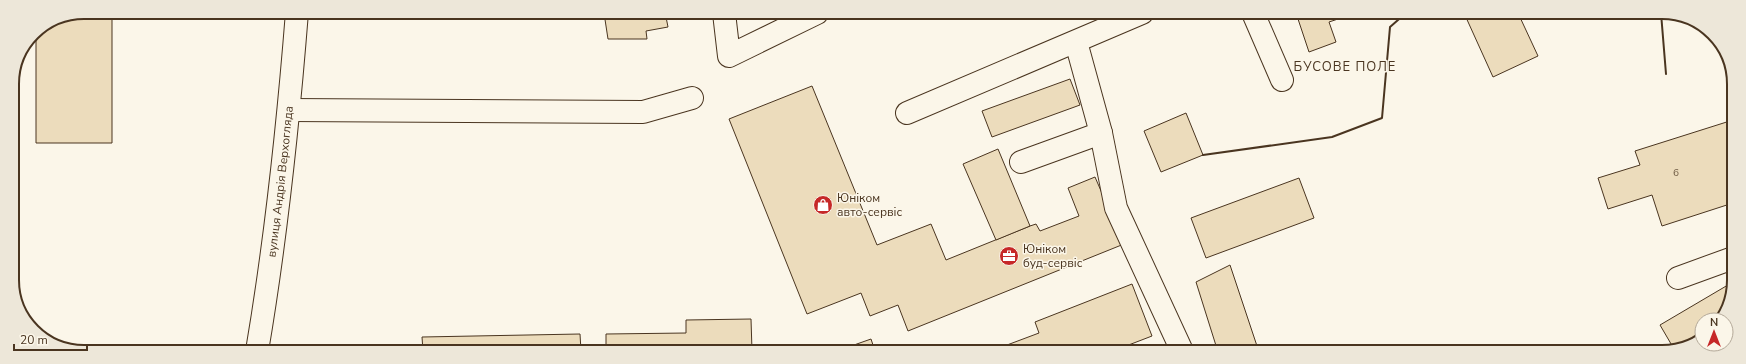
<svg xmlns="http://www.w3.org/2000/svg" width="1746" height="364" font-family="'Nunito Sans',sans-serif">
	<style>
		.building { fill: #ecdcbc; stroke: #4a3520 }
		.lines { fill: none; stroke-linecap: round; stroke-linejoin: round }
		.minor-casing { stroke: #4a3520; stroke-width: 24 }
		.minor { stroke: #fbf6e9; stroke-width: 22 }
		.wall { stroke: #4a3520; stroke-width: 2 }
		.labels { text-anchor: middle; stroke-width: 3; stroke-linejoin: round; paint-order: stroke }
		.number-label { font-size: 10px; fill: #725f47 }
		.street-label { font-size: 12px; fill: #4a3520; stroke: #fbf6e9 }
		.poi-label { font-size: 12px; fill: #4a3520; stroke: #fbf6e9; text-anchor: start }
		.neighbourhood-label { font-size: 13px; letter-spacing: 1px; fill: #4a3520; stroke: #fbf6e9 }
		.rim { fill: none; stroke: #4a3520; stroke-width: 2 }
	</style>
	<rect width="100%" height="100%" fill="#fbf6e9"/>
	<!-- building -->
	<g class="building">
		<polygon points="84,12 112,12 112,143 36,143 36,31 57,17"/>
		<polygon points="381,12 411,12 410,19"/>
		<polygon points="665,12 668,27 646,31 647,39 608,39 604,13"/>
		<polygon points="1296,13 1356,13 1329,22 1336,42 1309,52"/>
		<polygon points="1464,13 1518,13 1538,56 1493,77"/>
		<polygon points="1070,79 1080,105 992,137 982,111"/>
		<polygon points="812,86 877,245 931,224 946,260 1030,226 1036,224 1040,231 1079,216 1068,188 1095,177 1124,244 908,331 898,305 870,316 861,293 807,314 729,119"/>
		<polygon points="1186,113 1203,155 1161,172 1144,131"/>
		<polygon points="1733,120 1733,203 1662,226 1652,195 1608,209 1598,178 1640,165 1635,151"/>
		<polygon points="998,149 1030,226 996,240 963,164"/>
		<polygon points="1299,178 1314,218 1206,258 1191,218"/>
		<polygon points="1230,265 1259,352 1218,352 1196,282"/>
		<polygon points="1733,282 1733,294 1717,320 1702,320 1702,337 1674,349 1660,325"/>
		<polygon points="1132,284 1152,336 1113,351 991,351 1039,333 1035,322"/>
		<polygon points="751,319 752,351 606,351 606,334 686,333 686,320"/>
		<polygon points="580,334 581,351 423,351 422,337"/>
		<polygon points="871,339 875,351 837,351"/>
		<polygon points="60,345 101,351 70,351"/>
	</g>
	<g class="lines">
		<!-- minor casing -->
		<g class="minor-casing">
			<g id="minor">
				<polyline points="724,13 729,56 817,13"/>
				<polyline points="1253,13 1282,80"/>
				<polyline points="1076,42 1101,133 1116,208 1182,351"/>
				<polyline points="289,110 643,112 692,98"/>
				<polyline points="907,113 1142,13"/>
				<polyline points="1021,162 1101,133"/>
				<polyline points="1678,278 1733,258"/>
				<path id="s1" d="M 257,351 C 276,239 288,126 297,12"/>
			</g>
		</g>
		<!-- minor -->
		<use href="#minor" class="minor"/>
		<!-- wall -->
		<g class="wall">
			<polyline points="1661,13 1666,74"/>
			<polyline points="1203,155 1332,137 1382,118 1390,27 1406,13"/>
		</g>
	</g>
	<!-- icons -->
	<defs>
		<g id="shop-disc" transform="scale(1)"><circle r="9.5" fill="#c62828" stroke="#fbf6e9"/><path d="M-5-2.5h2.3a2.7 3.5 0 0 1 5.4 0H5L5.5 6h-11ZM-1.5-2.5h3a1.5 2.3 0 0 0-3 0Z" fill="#fff"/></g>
		<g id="office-disc" transform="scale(1)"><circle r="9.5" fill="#c62828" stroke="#fbf6e9"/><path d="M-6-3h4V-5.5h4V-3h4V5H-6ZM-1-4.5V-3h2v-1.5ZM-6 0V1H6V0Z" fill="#fff"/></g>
	</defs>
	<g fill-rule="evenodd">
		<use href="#shop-disc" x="823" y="205"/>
		<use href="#office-disc" x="1009" y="256"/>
	</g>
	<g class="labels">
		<!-- number labels -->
		<g class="number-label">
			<text x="1676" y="176">6</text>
		</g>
		<!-- street labels -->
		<g class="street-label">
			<text dy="4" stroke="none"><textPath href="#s1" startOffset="171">вулиця Андрія Верхогляда</textPath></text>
		</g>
		<!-- poi labels -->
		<g class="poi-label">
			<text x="837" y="202">Юніком<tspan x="837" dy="14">авто-сервіс</tspan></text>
			<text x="1023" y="253">Юніком<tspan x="1023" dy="14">буд-сервіс</tspan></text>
		</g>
		<!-- neighbourhood labels -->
		<g class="neighbourhood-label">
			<text x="1345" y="71">БУСОВЕ ПОЛЕ</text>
		</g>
	</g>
	<!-- crop -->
	<path d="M0 0H1746V364H0ZM84 19H1662A65 65 0 0 1 1727 84V280A65 65 0 0 1 1662 345H84A65 65 0 0 1 19 280V84A65 65 0 0 1 84 19Z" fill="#ede7d9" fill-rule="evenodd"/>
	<path class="rim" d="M84 19H1662A65 65 0 0 1 1727 84V280A65 65 0 0 1 1662 345H84A65 65 0 0 1 19 280V84A65 65 0 0 1 84 19Z"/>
	<!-- north arrow -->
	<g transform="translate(1714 332)"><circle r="19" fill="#fbf6e9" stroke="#b4a999"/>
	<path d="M0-3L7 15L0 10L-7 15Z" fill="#c62828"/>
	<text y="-6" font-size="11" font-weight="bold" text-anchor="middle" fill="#4a3520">N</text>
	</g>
	<!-- scale -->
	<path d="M14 344v6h73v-6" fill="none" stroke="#4a3520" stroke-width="2"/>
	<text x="20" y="344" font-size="12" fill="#4a3520" stroke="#fbf6e9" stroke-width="3" paint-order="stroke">20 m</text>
</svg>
